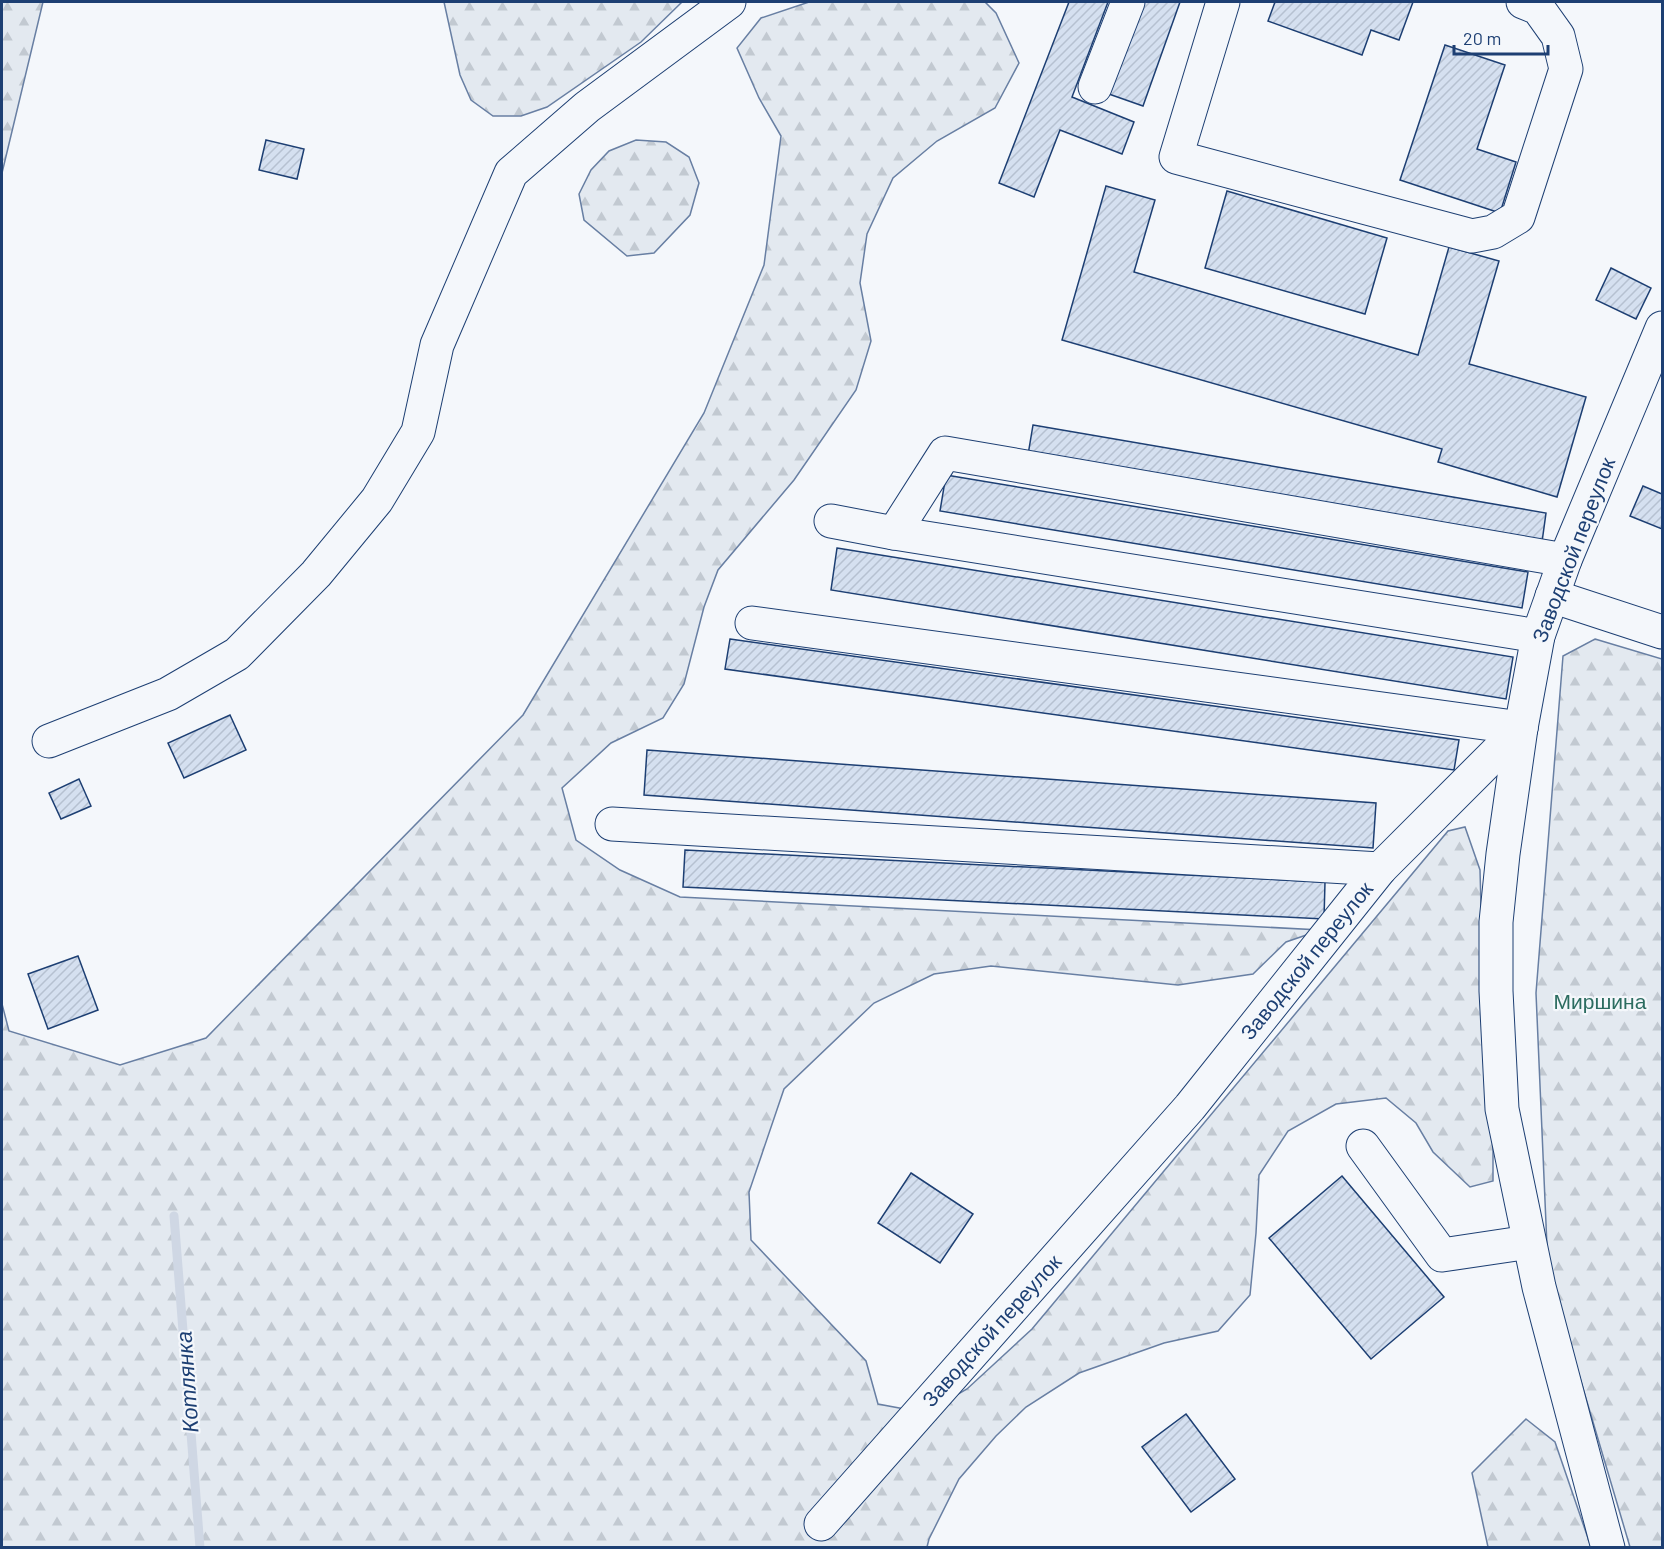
<svg xmlns="http://www.w3.org/2000/svg" width="1664" height="1549" font-family="Barlow,sans-serif">
	<style>
		.forest { fill: url(#forest-firs); stroke: #687fa3; stroke-width: 1.5 }
		.lines { fill: none; stroke-linecap: round; stroke-linejoin: round }
		.stream { stroke: #cfd7e4; stroke-width: 9 }
		.building { fill: url(#building-hatch); stroke: #1d3f73; stroke-width: 1.5 }
		.minor-casing { stroke: #1d3f73; stroke-width: 35 }
		.minor { stroke: #f4f7fb; stroke-width: 33 }
		.labels { text-anchor: middle; stroke-width: 4.5; stroke-linejoin: round; paint-order: stroke }
		.street-label { font-size: 21px; fill: #1d3f73; stroke: #f4f7fb }
		.park-label { font-size: 21px; fill: #2c6c60; stroke: #f4f7fb }
		.water-label { font-size: 22px; font-style: italic; fill: #1d3f73; stroke: #f4f7fb }
	</style>
	<defs>
		<pattern id="forest-firs" width="22" height="20" patternUnits="userSpaceOnUse" patternTransform="scale(1.5)"><rect width="22" height="20" fill="#e3e9f0"/><path d="M5 1l3.5 6h-7zM16 11l3.5 6h-7z" fill="#c2c9d1"/></pattern>
		<pattern id="building-hatch" width="6" height="6" patternUnits="userSpaceOnUse" patternTransform="scale(1.5)"><rect width="6" height="6" fill="#d5e0f0"/><path d="M-1 1l2-2M0 6l6-6M5 7l2-2" fill="none" stroke="#b6c1d1"/></pattern>
	</defs>
	<rect width="100%" height="100%" fill="#f4f7fb"/>
	<!-- forest -->
	<g class="forest">
		<polygon points="2,2 43,2 2,173"/>
		<polygon points="444,2 682,2 641,42 547,107 521,116 493,116 471,100 460,75"/>
		<polygon points="809,2 985,2 996,13 1019,63 995,108 937,141 893,178 867,234 860,283 871,341 856,390 794,480 718,570 704,607 684,684 663,718 611,743 562,788 576,840 620,870 680,897 1321,930 1286,942 1253,974 1178,985 991,966 934,974 874,1003 784,1089 749,1192 751,1240 866,1361 878,1404 926,1413 967,1389 1032,1329 1448,831 1465,827 1480,870 1485,1054 1493,1120 1493,1181 1470,1187 1433,1152 1416,1123 1386,1098 1336,1104 1288,1131 1259,1175 1256,1233 1250,1295 1218,1331 1164,1343 1079,1373 1026,1407 996,1436 959,1479 929,1539 927,1547 2,1547 2,1004 9,1031 120,1065 206,1038 523,715 704,413 764,265 781,136 759,98 737,48 761,18"/>
		<polygon points="636,140 666,142 689,157 699,183 690,215 654,253 627,256 584,220 579,194 591,170 609,151"/>
		<polygon points="1595,639 1662,659 1662,1547 1630,1547 1548,1270 1536,993 1563,656"/>
		<polygon points="1526,1419 1555,1442 1591,1547 1488,1547 1472,1473"/>
	</g>
	<g class="lines">
		<!-- stream -->
		<polyline class="stream" points="174,1216 200,1548"/>
	</g>
	<!-- building -->
	<g class="building">
		<polygon points="1069,2 1108,2 1072,97 1134,122 1122,154 1060,130 1034,197 999,183"/>
		<polygon points="1139,2 1180,2 1143,106 1106,93"/>
		<polygon points="1275,2 1413,2 1399,40 1371,30 1362,55 1268,21"/>
		<polygon points="1445,45 1505,65 1477,149 1516,162 1500,213 1400,180"/>
		<polygon points="266,140 304,149 297,179 259,170"/>
		<polygon points="1106,186 1155,200 1134,272 1418,355 1449,247 1499,261 1469,364 1586,397 1557,497 1438,462 1442,449 1062,340"/>
		<polygon points="1227,191 1387,238 1365,314 1205,268"/>
		<polygon points="1611,268 1651,288 1636,319 1596,300"/>
		<polygon points="1033,425 1546,513 1542,542 1028,455"/>
		<polygon points="946,475 1528,572 1522,608 940,511"/>
		<polygon points="1643,486 1662,494 1662,529 1630,516"/>
		<polygon points="837,548 1513,657 1506,699 831,590"/>
		<polygon points="730,639 1459,740 1454,770 725,669"/>
		<polygon points="230,715 246,750 184,778 168,743"/>
		<polygon points="647,750 1376,803 1373,848 644,795"/>
		<polygon points="79,779 91,806 61,819 49,793"/>
		<polygon points="685,850 1325,882 1324,919 683,887"/>
		<polygon points="78,956 98,1010 48,1029 28,974"/>
		<polygon points="911,1173 973,1214 940,1263 878,1223"/>
		<polygon points="1342,1176 1444,1297 1371,1359 1269,1238"/>
		<polygon points="1186,1414 1235,1479 1191,1512 1142,1447"/>
	</g>
	<g class="lines">
		<!-- minor casing -->
		<g class="minor-casing">
			<g id="minor">
				<polyline points="1223,2 1176,157 1472,236 1493,232 1518,217 1566,69 1558,36 1538,8 1523,2"/>
				<polyline points="1095,87 1128,2"/>
				<polyline points="831,521 894,533 1538,636"/>
				<polyline points="894,533 945,453 1565,560"/>
				<polyline points="1552,596 1662,632"/>
				<polyline points="752,623 1521,728"/>
				<polyline points="49,741 168,694 237,654 316,574 377,500 418,432 437,345 511,173 587,107 729,2"/>
				<polyline points="612,824 1380,869"/>
				<polyline points="1363,1146 1442,1255 1529,1242"/>
				<polyline points="821,1524 1190,1107 1380,869 1521,728"/>
				<polyline points="1608,1548 1539,1287 1502,1109 1496,991 1496,922 1503,854 1521,728 1538,636 1565,560 1662,328"/>
			</g>
		</g>
		<!-- minor -->
		<use href="#minor" class="minor"/>
	</g>
	<g class="labels">
		<!-- street labels -->
		<g class="street-label">
			<text transform="translate(1574 550) rotate(-69)" y="7">Заводской переулок</text>
			<text transform="translate(1307 961) rotate(-51)" y="7">Заводской переулок</text>
			<text transform="translate(992 1331) rotate(-48)" y="7">Заводской переулок</text>
		</g>
		<!-- park labels -->
		<g class="park-label">
			<text x="1600" y="1009">Миршина</text>
		</g>
		<!-- water labels -->
		<g class="water-label">
			<text transform="translate(187 1382) rotate(-94)" y="8">Котлянка</text>
		</g>
	</g>
	<!-- border -->
	<rect width="1664" height="1549" fill="none" stroke="#1d3f73" stroke-width="6"/>
	<!-- scale -->
	<path d="M1454 45v9h94v-9" fill="none" stroke="#1d3f73" stroke-width="3"/>
	<text x="1463" y="45" font-size="18" fill="#1d3f73" stroke="#f4f7fb" stroke-width="4.5" paint-order="stroke">20 m</text>
</svg>
